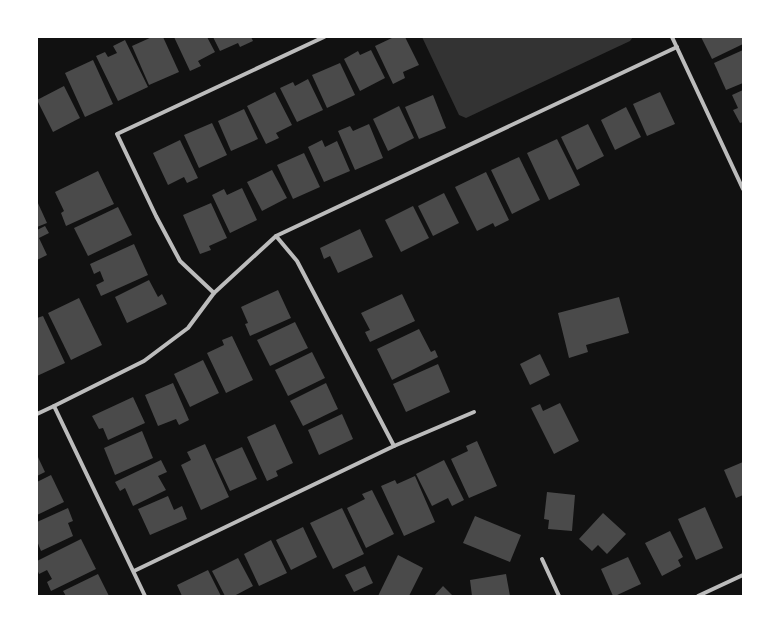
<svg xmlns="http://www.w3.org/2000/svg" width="780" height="633" font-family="Ubuntu,sans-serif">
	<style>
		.water { fill: #333 }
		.building { fill: #4a4a4a }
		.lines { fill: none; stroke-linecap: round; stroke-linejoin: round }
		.minor { stroke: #bcbcbc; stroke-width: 4 }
	</style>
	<rect width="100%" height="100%" fill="#111"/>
	<!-- water -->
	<polygon class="water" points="422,37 633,37 630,41 466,118 459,115"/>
	<!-- building -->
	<g class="building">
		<polygon points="152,37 163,37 179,72 149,85 132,46"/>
		<polygon points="174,37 207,37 215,52 198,61 201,66 190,71"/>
		<polygon points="213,37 251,37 253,41 240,47 238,43 220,51"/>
		<polygon points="394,37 405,37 419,65 403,72 405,78 393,84 375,46"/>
		<polygon points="701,37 743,37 743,44 712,59"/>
		<polygon points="125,40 148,87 118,101 96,56 105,52 108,57 117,53 113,46"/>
		<polygon points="371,50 385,78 360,91 344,59 358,51 360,55"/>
		<polygon points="743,50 743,83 726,90 714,63"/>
		<polygon points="93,60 113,104 85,117 65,73"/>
		<polygon points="340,63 355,95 327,108 312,75"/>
		<polygon points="308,79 323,110 297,122 280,88 293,82 295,86"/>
		<polygon points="64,86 80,118 53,132 37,100"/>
		<polygon points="743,90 743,122 740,123 733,110 738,108 732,95"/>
		<polygon points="275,92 292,125 276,133 279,138 266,144 247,106"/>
		<polygon points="660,92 675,124 647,136 633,104"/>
		<polygon points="433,95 446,128 419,139 405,107"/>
		<polygon points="399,106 414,138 388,151 373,119"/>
		<polygon points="626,107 641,137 615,150 601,120"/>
		<polygon points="244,109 258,139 231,151 218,121"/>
		<polygon points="212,123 227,155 199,168 184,135"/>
		<polygon points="369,124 383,158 355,170 338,131 350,126 353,131"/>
		<polygon points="588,124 604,156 577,170 561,137"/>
		<polygon points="557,139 580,185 549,200 527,153"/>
		<polygon points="180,140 198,178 187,183 184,177 168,185 153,153"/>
		<polygon points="322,140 325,147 337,141 350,171 324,182 308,147"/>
		<polygon points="304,153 320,187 293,199 277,165"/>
		<polygon points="519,157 540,200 512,214 491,170"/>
		<polygon points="272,170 287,198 262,211 247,182"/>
		<polygon points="98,171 114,204 66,226 61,213 64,211 55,192"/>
		<polygon points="486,172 509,220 495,227 493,223 477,231 455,187"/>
		<polygon points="242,188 257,220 230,233 212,195 224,189 227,195"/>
		<polygon points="444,193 459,223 433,236 418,206"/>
		<polygon points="37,201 47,223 37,227"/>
		<polygon points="211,203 227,238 209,246 211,250 200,254 183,215"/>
		<polygon points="413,206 429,238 401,252 385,220"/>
		<polygon points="118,207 132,235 88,256 74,228"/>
		<polygon points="45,226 49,233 39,238 47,255 37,260 37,230"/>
		<polygon points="360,229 373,257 338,273 330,256 324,259 320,248"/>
		<polygon points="134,244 148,275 101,296 96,285 104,281 100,271 94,274 90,264"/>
		<polygon points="149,280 158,297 162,294 167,304 127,323 115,297"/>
		<polygon points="278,290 291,318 250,336 245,324 248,323 241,307"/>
		<polygon points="402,294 415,321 370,342 365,332 370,330 361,313"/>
		<polygon points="619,297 629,333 586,345 588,352 569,358 558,313"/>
		<polygon points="79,298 102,345 71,360 48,313"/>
		<polygon points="43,316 65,363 37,376 37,318"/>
		<polygon points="295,322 308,348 270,366 257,340"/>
		<polygon points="419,329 431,352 435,350 438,357 392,380 377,349"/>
		<polygon points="232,336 253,380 226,393 207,353 224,345 222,340"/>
		<polygon points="312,352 325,378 288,396 275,370"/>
		<polygon points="540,354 550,375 530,385 520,364"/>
		<polygon points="203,360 219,393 190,407 174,374"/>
		<polygon points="438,364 450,392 406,412 393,384"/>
		<polygon points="173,383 189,420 179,425 176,419 158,426 145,395"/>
		<polygon points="326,383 338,409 303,426 290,401"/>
		<polygon points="133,397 145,423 108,440 103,428 99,429 92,416"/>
		<polygon points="560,403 579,441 554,454 531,408 540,404 543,411"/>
		<polygon points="342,414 353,439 319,455 308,430"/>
		<polygon points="275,424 293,463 276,471 278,476 267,481 247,437"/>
		<polygon points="142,431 153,458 115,475 104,448"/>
		<polygon points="477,441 497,486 469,498 451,459 468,451 466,446"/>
		<polygon points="205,444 229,497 201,510 181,465 191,460 187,452"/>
		<polygon points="242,447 257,479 230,491 215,459"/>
		<polygon points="37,455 45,472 37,476"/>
		<polygon points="161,460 167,472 158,476 166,490 133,506 125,488 120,491 115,482"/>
		<polygon points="444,460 464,500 452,506 448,498 432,506 416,474"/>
		<polygon points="743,462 743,495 736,498 724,470"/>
		<polygon points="51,475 64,502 37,515 37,482"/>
		<polygon points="415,476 435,522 404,536 381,486 395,480 397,484"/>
		<polygon points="372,490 394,534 366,548 347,508 365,499 362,494"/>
		<polygon points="547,492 575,495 572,531 548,529 549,520 544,519"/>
		<polygon points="168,496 174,510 182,506 187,519 150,535 138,509"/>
		<polygon points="705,507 723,548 696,560 678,519"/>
		<polygon points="68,508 73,521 68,523 73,536 41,551 37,541 37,522"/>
		<polygon points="342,508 364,554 333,569 310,523"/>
		<polygon points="603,513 626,534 607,554 598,545 592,551 579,539"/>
		<polygon points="475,516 521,535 510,562 463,543"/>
		<polygon points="303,527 317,557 291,570 276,540"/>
		<polygon points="670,531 683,557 678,560 681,566 662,576 645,543"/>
		<polygon points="81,539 96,569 51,591 47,582 52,579 47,570 39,574 37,569 37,561"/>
		<polygon points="271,540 287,573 259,586 244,554"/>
		<polygon points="398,555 423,568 409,596 378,596"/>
		<polygon points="628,557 641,584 615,596 613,596 601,569"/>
		<polygon points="238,558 253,586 234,596 225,596 212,571"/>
		<polygon points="365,566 373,583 354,592 345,575"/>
		<polygon points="208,570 221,596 182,596 177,585"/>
		<polygon points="98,574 109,596 66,596 63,591"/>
		<polygon points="506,574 510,596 472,596 470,580"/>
		<polygon points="443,586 453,596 434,596"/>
	</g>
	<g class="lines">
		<!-- minor -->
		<g class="minor">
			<polyline points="672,37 743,189"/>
			<polyline points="214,293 276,236 677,47"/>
			<polyline points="37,414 54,406"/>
			<polyline points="394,446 474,412"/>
			<polyline points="542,559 559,596"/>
			<polyline points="134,571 394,446 297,261 276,236"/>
			<polyline points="145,596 54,406 144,361 188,328 214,293 180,261 156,216 117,134 324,37"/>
			<polyline points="698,596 743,575"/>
		</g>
	</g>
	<!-- border -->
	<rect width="780" height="633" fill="none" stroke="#ffffff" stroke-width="76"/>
</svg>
